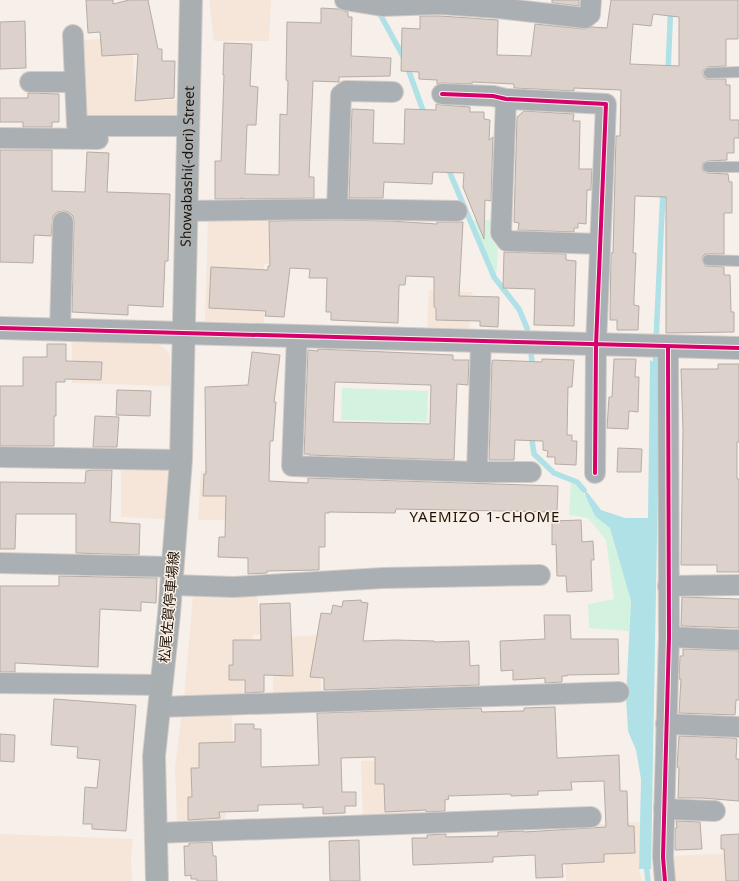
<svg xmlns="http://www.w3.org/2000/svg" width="739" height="881" font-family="'Noto Sans','Noto Sans JP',sans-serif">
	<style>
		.built { fill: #f5e6d9 }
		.green { fill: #d4f2e0 }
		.water { fill: #afe1e7 }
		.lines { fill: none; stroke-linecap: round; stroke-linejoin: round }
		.stream { stroke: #afe1e7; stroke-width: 5.5 }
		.building { fill: #dcd1cb; stroke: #b6aca6; fill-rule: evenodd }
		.service-casing { stroke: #d3ccc7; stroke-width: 12 }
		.minor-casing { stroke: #d3ccc7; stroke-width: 22 }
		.tertiary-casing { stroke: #d3ccc7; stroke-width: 24 }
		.secondary-casing { stroke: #d3ccc7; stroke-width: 24 }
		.service { stroke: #aaafb3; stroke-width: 10 }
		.minor { stroke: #aaafb3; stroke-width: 20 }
		.tertiary { stroke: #aaafb3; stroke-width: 22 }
		.secondary { stroke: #a9afb1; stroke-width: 22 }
		.cycleway-casing { stroke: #fcf0e5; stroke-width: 6 }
		.cycleway { stroke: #d6006c; stroke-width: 4 }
		.labels { text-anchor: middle; stroke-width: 3; stroke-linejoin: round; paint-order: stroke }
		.street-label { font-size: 14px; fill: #1d1209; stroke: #fcf0e5 }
		.neighbourhood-label { font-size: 15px; letter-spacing: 1px; fill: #1d1209; stroke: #fcf0e5 }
	</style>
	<rect width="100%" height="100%" fill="#f7f0ea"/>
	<!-- built -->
	<g class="built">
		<polygon points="209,0 271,0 269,41 214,41"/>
		<polygon points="132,38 135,101 179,100 174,120 80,133 80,40"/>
		<polygon points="311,215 311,263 264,264 264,323 205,321 208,217"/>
		<polygon points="429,290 472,292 469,329 427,327"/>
		<polygon points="72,340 158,343 170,354 170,386 72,383"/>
		<polygon points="121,453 169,453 165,519 121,517"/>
		<polygon points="201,471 269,471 269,520 198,520"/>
		<polygon points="257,594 261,634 253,635 253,664 243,664 243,698 184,700 193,595"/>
		<polygon points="320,635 321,696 273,697 274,638"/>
		<polygon points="232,709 233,766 224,767 226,823 177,825 175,767 182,711"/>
		<polygon points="419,759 421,815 363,818 361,761"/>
		<polygon points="640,822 639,869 642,881 566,881 563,826"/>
		<polygon points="0,834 133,839 131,858 132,881 0,881"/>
		<polygon points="739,853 739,881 670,881 669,856"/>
	</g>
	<!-- green -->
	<g class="green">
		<polygon points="492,220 492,240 498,249 496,277 472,221"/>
		<polygon points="342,388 428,391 427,422 341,420"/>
		<polygon points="571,481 576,484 586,497 595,516 610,528 631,601 629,631 589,628 588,604 614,599 606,540 588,518 569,515"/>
	</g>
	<!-- water -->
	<polygon class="water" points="650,360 660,367 651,869 639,869 641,779 636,750 628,731 626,697 631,601 610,528 595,516 586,497 584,490 588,493 601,510 625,518 648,518"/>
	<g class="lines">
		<!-- stream -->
		<g class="stream">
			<polyline points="381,16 404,58"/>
			<polyline points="407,66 425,116"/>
			<polyline points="668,72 671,0"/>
			<polyline points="447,166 494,277 519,309 527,328 529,337"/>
			<polyline points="656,341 663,190"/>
			<polyline points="530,346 533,369"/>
			<polyline points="655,369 656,350"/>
			<polyline points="531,433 534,454 554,473 577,482 584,490"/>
			<polyline points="646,862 648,881"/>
		</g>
	</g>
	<!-- building -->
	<g class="building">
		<polygon points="86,0 113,0 113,4 129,0 148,0 158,49 162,49 162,61 175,61 174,98 135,101 138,54 102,56 100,32 88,33"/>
		<polygon points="552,0 579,0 579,6 552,3"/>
		<path d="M 611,0 L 738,0 L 738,39 L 726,39 L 726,66 L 708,67 L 703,70 L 703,73 L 704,77 L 706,79 L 726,79 L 726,85 L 730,85 L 730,120 L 739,120 L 739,138 L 734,138 L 734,153 L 727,153 L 727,160 L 708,161 L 703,163 L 702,167 L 703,171 L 708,173 L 728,174 L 729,182 L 732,182 L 732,213 L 724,213 L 724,254 L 705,254 L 703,256 L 702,260 L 705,266 L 724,267 L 724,275 L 730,275 L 731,312 L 734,312 L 734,332 L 666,333 L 666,197 L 635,196 L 633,253 L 636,253 L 634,299 L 634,305 L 639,306 L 638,330 L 617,330 L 617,320 L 610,320 L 611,253 L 613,253 L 616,136 L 620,136 L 621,90 L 574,88 L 574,91 L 514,88 L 514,84 L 472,82 L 472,84 L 442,83 L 437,84 L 437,80 L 419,79 L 419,72 L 401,71 L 402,28 L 420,29 L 420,16 L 440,16 L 498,20 L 497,55 L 531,56 L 535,24 L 584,29 L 592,27 L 607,28 ZM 653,14 L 679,17 L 679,66 L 630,64 L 633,24 L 651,26 Z"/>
		<polygon points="321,8 338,9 348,12 348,17 352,17 351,56 391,58 390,76 339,77 339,82 313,81 309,177 314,177 314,198 246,199 240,198 240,199 215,199 215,161 221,161 224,75 223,75 224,43 252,44 250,86 258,87 256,125 247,125 245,174 279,175 280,114 287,115 288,81 286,80 287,22 321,23"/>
		<polygon points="25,21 26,68 0,69 0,22"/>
		<polygon points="28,93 59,94 59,122 52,122 52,127 23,127 23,122 0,122 0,98 28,98"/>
		<polygon points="436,104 442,105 470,107 470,112 484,112 484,119 490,120 489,140 493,137 491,201 485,200 484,239 463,187 464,173 433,172 432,184 384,182 383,198 349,198 352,109 374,110 373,143 404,144 405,109 436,110"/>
		<polygon points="524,111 574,114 573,121 580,121 579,169 592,169 591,190 587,190 586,224 578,223 578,228 574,228 574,232 518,230 519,223 514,222 517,117"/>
		<polygon points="0,150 52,150 52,191 85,192 87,152 109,153 107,192 170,194 168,261 165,261 163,307 128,305 128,315 72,312 74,222 73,216 69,212 64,211 57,212 53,216 51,236 34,235 33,263 0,262"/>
		<polygon points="337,220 390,221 437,224 437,222 463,222 459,296 499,297 498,327 480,326 480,321 436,320 436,308 434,307 434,277 406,276 405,285 399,285 398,323 331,320 331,312 326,312 327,278 309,278 310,269 290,268 284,317 265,316 266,311 209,308 211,267 268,270 268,266 270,266 269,221"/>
		<polygon points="504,252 566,254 566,260 576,261 574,326 534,325 535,289 503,288"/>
		<polygon points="47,344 66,344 66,361 102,362 101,380 65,379 65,382 56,382 56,416 54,416 54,446 0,446 0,386 23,386 23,357 47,357"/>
		<path d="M 318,349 L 453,355 L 453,360 L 469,360 L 468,385 L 457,384 L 454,460 L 309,455 L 309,454 L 304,454 L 308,350 L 318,351 ZM 335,382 L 431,385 L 430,424 L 333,422 Z"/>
		<polygon points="252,352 280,355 274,402 276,402 273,441 270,441 269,481 308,483 308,478 558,486 557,512 396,509 395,513 329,512 329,513 325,513 325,547 319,547 319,570 267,571 267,573 248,574 248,558 218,557 219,537 225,537 226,496 203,496 204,474 206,474 205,387 248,385"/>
		<polygon points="542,359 574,360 572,387 568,387 567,435 572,435 572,441 577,441 576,465 555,464 555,457 547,457 548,451 543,450 543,441 515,440 514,460 489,460 492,361 493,360 542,362"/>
		<polygon points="614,359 636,359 635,377 639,377 638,412 629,411 628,429 607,428 609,397 612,397"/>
		<polygon points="718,364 739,364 739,442 737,442 737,479 739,479 739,572 717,572 717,565 681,565 683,430 681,369 718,369"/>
		<polygon points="117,390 151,391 150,416 116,415"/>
		<polygon points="95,416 119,417 117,447 93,447"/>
		<polygon points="618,448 642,449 641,472 617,472"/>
		<polygon points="92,470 112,470 110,522 140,524 139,555 76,553 76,514 16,514 15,549 0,549 0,482 85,483 86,471"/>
		<polygon points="581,520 582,542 593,541 594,560 591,560 592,591 567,592 566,576 557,576 556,544 552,545 552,521"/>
		<polygon points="59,576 157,578 156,603 141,602 141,611 100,609 98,667 15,663 15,672 0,672 0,586 59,586"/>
		<polygon points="682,597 739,599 739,628 681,626"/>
		<polygon points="361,600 361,602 368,603 363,641 395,640 434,641 434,642 469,641 470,666 479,665 479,685 324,690 324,678 310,677 321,613 331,614 333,605 342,607 343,601"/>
		<polygon points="290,603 293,676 264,675 264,692 245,693 245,680 229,680 229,665 233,665 233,640 261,640 260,604"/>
		<polygon points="544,615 570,615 571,639 618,639 619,674 567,675 567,676 562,676 562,682 545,683 545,678 513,680 513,670 501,671 500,641 545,639"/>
		<polygon points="683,649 739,651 739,700 736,700 735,715 679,713 681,679 679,679 680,656 683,656"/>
		<polygon points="54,699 136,705 126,831 92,829 92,824 83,824 85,787 97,788 100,760 77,758 78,747 51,745"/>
		<polygon points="555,707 557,758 619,755 620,791 627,791 628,826 634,826 635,853 604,854 604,862 562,864 563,877 536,878 535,855 493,857 493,862 413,865 412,838 427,838 427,835 446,834 446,837 498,836 498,832 524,831 524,832 606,827 604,781 571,782 572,790 538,791 538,795 511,796 511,794 448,796 449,799 445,800 445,811 426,812 426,810 385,812 384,784 375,784 375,757 341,758 342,792 356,792 356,806 345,806 345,813 323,814 323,807 303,808 303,804 258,805 258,811 219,812 220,818 188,820 188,797 192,797 191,768 199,768 199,743 235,742 235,724 254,724 254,729 261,729 261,767 319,765 317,713 481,708 482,712 524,711 524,708"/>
		<polygon points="0,734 15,735 14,762 0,761"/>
		<polygon points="679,736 733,738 737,739 736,759 739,759 739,801 702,798 678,798 679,768 677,767"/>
		<polygon points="676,821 700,822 702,849 675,850 675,828 677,828"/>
		<polygon points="739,834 739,881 726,881 724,849 721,849 721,835"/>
		<polygon points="359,840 360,881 330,881 329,841"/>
		<polygon points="212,842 213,856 216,856 217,881 197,881 197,879 191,879 191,875 185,876 184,846 189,846 189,843"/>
	</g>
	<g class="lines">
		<!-- service casing -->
		<g class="service-casing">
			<g id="service">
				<polyline points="709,73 739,72"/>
				<polyline points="708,167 739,167"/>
				<polyline points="708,260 739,261"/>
			</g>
		</g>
		<!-- minor casing -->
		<g class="minor-casing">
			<g id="minor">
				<polyline points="345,0 382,6 440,4 498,8 585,18 590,14 591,0"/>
				<polyline points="73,35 77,126 189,126"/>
				<polyline points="30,82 75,82"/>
				<polyline points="442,94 493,96 506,99 606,104 596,345 595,473"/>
				<polyline points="506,99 501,233 507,241 600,244"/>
				<polyline points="0,138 98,139"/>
				<polyline points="337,209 341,95 346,91 393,92"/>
				<polyline points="187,211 337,209 457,211"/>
				<polyline points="60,330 63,222"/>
				<polyline points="297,335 292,466 477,472 531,472"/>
				<polyline points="0,457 181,460"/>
				<polyline points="477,472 481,340"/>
				<polyline points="0,563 173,567"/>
				<polyline points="172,585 234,587 383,578 540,575"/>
				<polyline points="668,586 739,585"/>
				<polyline points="669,637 739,640"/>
				<polyline points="0,683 162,685"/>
				<polyline points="160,707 619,692"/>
				<polyline points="666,724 739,727"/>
				<polyline points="664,809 715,811"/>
				<polyline points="156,833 591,817"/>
				<polyline points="665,881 663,857 669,637 668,347"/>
			</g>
		</g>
		<!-- tertiary casing -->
		<g class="tertiary-casing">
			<polyline id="tertiary" points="0,328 739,348"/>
		</g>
		<!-- secondary casing -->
		<g class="secondary-casing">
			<g id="secondary">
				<path id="s1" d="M 157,881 L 154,756 L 169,614 L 181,460 L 191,0"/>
			</g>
		</g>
		<!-- service -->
		<use href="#service" class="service"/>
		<!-- minor -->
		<use href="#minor" class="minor"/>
		<!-- tertiary -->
		<use href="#tertiary" class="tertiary"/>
		<!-- secondary -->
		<use href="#secondary" class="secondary"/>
		<!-- cycleway casing -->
		<g class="cycleway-casing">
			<g id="cycleway">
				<polyline points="442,94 493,96 506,99 606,104 596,345 595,473"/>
				<polyline points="0,328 739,348"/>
				<polyline points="665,881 663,857 669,637 668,347"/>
			</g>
		</g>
		<!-- cycleway -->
		<use href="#cycleway" class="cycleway"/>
	</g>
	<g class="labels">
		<!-- street labels -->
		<g class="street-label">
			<text dy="5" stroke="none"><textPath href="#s1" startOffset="716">Showabashi(-dori) Street</textPath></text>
			<text transform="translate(169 607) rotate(-85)" y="5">松尾佐賀停車場線</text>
		</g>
		<!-- neighbourhood labels -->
		<g class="neighbourhood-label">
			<text x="485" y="522">YAEMIZO 1-CHOME</text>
		</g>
	</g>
</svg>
